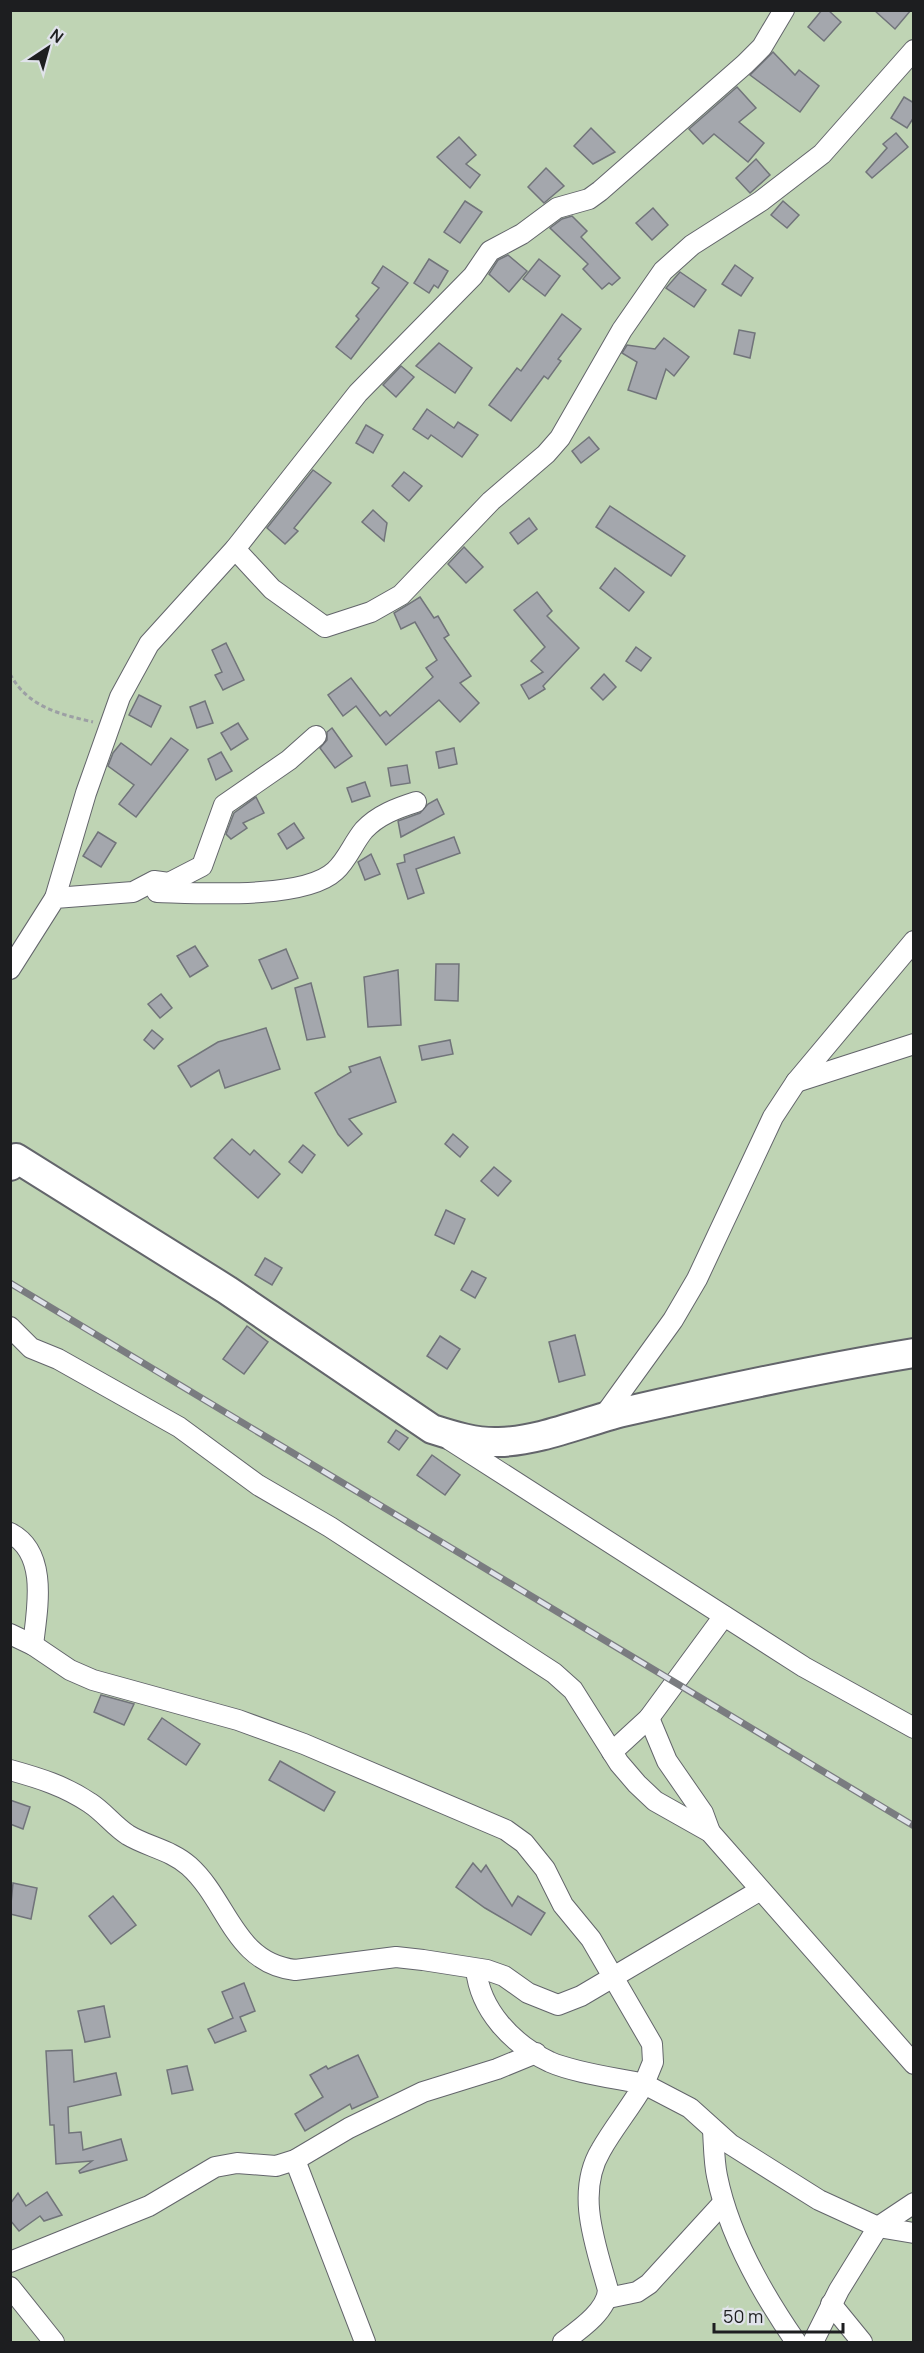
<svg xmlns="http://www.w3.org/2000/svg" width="924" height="2353" font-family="Manrope,sans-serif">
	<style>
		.green { fill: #bfd4b4 }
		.building { fill: #a4a7ad; stroke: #71747a; stroke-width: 1.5 }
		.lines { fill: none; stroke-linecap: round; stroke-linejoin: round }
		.street-casing { stroke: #63656b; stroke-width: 22 }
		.secondary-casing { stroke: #63656b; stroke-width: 32 }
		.path { stroke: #9c9fa4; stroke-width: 3; stroke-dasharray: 4.5 3; stroke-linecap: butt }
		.street { stroke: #fff; stroke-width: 20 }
		.secondary { stroke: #fff; stroke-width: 28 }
		.rail-casing { stroke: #7a7c80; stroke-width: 7 }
		.rail { stroke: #e0e3ea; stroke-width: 4.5; stroke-dasharray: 14; stroke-linecap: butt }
	</style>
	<rect width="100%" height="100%" fill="#e0e3ea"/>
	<!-- green -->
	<rect class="green" x="11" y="11" width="902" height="2331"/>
	<!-- building -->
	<g class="building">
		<polygon points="822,10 828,10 841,22 824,41 808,27"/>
		<polygon points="874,10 911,10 895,29"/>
		<polygon points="773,52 795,75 799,70 819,86 800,112 750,75"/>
		<polygon points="737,87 756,108 739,122 764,143 748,162 714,134 703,144 689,129"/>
		<polygon points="904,97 914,103 914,117 907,128 891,118"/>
		<polygon points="591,128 615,152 593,164 574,146"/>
		<polygon points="896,133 908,147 872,178 866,172 887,148 883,144"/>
		<polygon points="459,137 476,155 466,164 480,175 470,188 437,157"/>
		<polygon points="756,159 770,175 750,193 736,178"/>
		<polygon points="546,168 564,186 544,203 528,187"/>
		<polygon points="465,201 482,212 460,243 444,232"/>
		<polygon points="783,201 799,215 787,228 771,215"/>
		<polygon points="653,208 668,225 652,240 636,223"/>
		<polygon points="572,216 587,231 581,237 620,278 612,285 609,283 602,289 583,269 588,264 550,228 562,219"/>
		<polygon points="508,255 527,271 509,292 489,274 498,260"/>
		<polygon points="429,259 448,271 438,288 434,285 429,293 414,283"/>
		<polygon points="539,259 560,276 545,296 523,279"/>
		<polygon points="735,265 753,278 741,296 722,284"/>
		<polygon points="383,266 408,283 351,359 336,347 359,319 356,316 379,288 372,283"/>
		<polygon points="680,272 706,290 694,307 666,288"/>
		<polygon points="562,314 581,329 558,359 561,361 548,379 544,376 511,421 489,405 517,368 521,371"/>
		<polygon points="739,330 755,333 750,358 734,354"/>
		<polygon points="664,338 689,357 674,376 666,369 656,399 628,390 637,362 622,353 627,345 655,349"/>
		<polygon points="439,343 472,368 455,393 416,366"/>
		<polygon points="401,366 414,377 396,397 383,385"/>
		<polygon points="427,409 454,428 458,422 478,435 462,457 431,435 428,439 413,429"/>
		<polygon points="366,425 383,435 373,453 356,443"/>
		<polygon points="589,437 599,449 581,463 572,451"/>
		<polygon points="313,470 331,483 294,528 298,531 285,544 267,528"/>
		<polygon points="404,472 422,486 409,501 392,486"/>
		<polygon points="610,506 685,556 671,576 596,527"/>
		<polygon points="373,510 387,523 384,541 362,522"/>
		<polygon points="529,518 537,529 518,544 510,533"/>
		<polygon points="464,547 483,567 466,583 448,564"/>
		<polygon points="615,568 644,592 629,611 600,588"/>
		<polygon points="537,592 552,611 547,616 579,648 543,686 545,689 529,699 521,685 543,672 531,661 545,647 514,610"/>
		<polygon points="420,597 434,618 438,616 449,635 444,638 471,676 460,683 479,703 460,722 439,700 386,745 356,706 343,716 328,695 351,678 380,716 386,711 390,716 433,677 426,668 437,660 415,622 401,629 394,613"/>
		<polygon points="226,643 244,680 223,690 215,675 222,672 212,650"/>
		<polygon points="636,647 651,658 641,671 626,661"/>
		<polygon points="604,674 616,687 603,700 591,688"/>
		<polygon points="139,695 161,706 151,727 129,715"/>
		<polygon points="205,701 213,723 197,728 190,707"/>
		<polygon points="238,723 248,739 231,750 221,733"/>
		<polygon points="332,728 352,756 335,768 320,748 327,740 327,732"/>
		<polygon points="171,738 188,750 136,817 119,804 134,785 108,766 113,753 121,743 151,765"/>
		<polygon points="454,748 457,764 439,768 436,752"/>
		<polygon points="221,752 232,771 216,780 208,759"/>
		<polygon points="407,765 410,783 391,786 388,768"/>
		<polygon points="365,782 370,796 352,802 347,788"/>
		<polygon points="256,797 264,813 243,823 247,828 231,839 226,834 234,813"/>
		<polygon points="437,799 444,814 401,837 398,821 420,813 428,804"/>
		<polygon points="294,823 304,838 287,849 278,834"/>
		<polygon points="98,832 116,843 101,867 83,856"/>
		<polygon points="454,837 460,853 416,869 424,893 408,899 397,864 405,862 404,855"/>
		<polygon points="371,854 380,874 365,880 358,862"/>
		<polygon points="195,946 208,966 190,977 177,956"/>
		<polygon points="286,949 298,978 272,989 259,960"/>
		<polygon points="436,964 459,964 458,1001 435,1000"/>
		<polygon points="398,970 401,1025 368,1027 364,977"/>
		<polygon points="311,983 325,1037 307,1040 295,988"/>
		<polygon points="161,994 172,1008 160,1018 148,1004"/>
		<polygon points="266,1028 280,1069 225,1088 219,1070 191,1087 178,1066 218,1042"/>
		<polygon points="152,1030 163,1039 154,1049 144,1040"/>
		<polygon points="450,1040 453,1054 422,1060 419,1046"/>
		<polygon points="380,1057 396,1102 349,1119 362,1134 348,1146 338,1134 315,1093 351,1072 349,1067"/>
		<polygon points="453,1134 468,1147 460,1157 445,1144"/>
		<polygon points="232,1139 250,1155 254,1150 280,1174 258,1198 214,1158"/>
		<polygon points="303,1145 315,1155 302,1173 289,1162"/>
		<polygon points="494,1167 511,1181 498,1196 481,1181"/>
		<polygon points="446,1210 465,1219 454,1244 435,1235"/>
		<polygon points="265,1258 282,1268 272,1285 255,1275"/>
		<polygon points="472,1271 486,1278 475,1298 461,1290"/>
		<polygon points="247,1326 268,1342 244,1374 223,1359"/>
		<polygon points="575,1335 585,1375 559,1382 549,1342"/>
		<polygon points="440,1336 460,1349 447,1369 427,1356"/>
		<polygon points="396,1430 408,1438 399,1450 388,1442"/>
		<polygon points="432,1455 460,1475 445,1495 417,1475"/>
		<polygon points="101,1695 134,1704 124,1725 94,1712"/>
		<polygon points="162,1718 200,1744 186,1765 148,1739"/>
		<polygon points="280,1761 335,1792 324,1811 269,1780"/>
		<polygon points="10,1800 30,1807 23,1829 10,1824"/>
		<polygon points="473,1863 481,1872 486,1865 512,1906 518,1896 545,1913 531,1935 485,1908 456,1887"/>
		<polygon points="13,1883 37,1888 31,1919 10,1914"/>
		<polygon points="113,1896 136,1925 111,1944 89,1916"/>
		<polygon points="244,1983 255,2011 240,2017 246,2031 215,2043 208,2029 233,2018 222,1992"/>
		<polygon points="104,2006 110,2037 85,2042 78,2011"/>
		<polygon points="72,2050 74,2082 116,2073 121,2095 68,2107 69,2133 81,2132 83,2150 121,2139 127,2160 80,2173 79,2171 92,2161 56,2164 54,2125 50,2125 46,2051"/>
		<polygon points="358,2055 378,2097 352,2109 350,2104 305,2131 295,2114 323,2097 310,2075 326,2066 328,2069"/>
		<polygon points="187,2066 193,2090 172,2094 167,2070"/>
		<polygon points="47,2192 62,2215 44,2221 40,2216 19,2231 10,2220 10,2204 18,2193 26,2206"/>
	</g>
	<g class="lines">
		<!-- street casing -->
		<g class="street-casing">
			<g id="street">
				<polyline points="235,549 272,589 325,627 371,612 401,595 491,501 546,454 560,438 622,330 663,271 692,245 761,201 822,154 914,50"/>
				<path d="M 157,892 C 199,893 304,900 335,871 C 348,859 353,843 364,830 C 378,815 397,808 416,802"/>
				<polyline points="55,898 86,793 120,697 149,644 235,549 358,393 473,276 490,251 522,234 557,208 589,199 600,191 745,64 762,47 784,10"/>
				<polyline points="10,969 55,898 133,892 154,881 169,883 202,866 224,805 289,760 316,736"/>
				<polyline points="796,1082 914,1044"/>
				<polyline points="10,1327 31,1348 58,1359 179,1427 258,1485 330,1527 554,1673 573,1690 619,1763 637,1784 655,1801 710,1832 914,2064"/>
				<polyline points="603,1417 673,1320 697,1279 773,1117 796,1082 914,941"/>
				<polyline points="450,1440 804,1667 914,1728"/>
				<path d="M 10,1533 C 49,1553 37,1610 33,1645"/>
				<polyline points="10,1634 33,1645 70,1670 93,1680 238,1720 304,1744 506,1830 524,1843 545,1869 563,1905 591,1939 652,2044 653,2062 644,2084 690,2108 730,2144 819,2200 878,2227 914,2233"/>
				<polyline points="649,1718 667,1761 703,1813 710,1832"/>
				<polyline points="612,1752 649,1718 724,1616"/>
				<path d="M 10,1770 C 39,1778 65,1786 90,1803 C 104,1812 114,1826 128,1835 C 148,1847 171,1850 189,1866 C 228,1901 234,1963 295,1970 L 396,1957 L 423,1960 L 487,1970 L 504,1976 L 528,1993 L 558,2005 L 581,1996 L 759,1891"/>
				<path d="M 476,1969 C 480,2010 512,2044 550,2062 C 575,2073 616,2078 644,2084 C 631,2107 614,2127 601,2150 C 575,2193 596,2246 608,2290 C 607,2311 579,2330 563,2342"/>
				<path d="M 713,2130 C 714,2145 714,2162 717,2176 C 729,2236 762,2293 796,2342"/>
				<polyline points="295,2160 365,2342"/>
				<polyline points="10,2262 149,2206 215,2167 237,2163 276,2166 295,2160 349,2128 423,2092 497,2069 536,2053"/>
				<polyline points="10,2287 54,2342"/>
				<polyline points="608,2298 637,2292 649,2284 723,2203"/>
				<polyline points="831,2304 862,2342"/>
				<polyline points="813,2342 839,2290 878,2227 914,2203"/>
			</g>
		</g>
		<!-- secondary casing -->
		<g class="secondary-casing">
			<path id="secondary" d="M 10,1166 L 16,1158 L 227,1290 L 432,1429 C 454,1436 476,1443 499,1442 C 540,1441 583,1422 623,1412 C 719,1390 816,1369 914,1353"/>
		</g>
		<!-- path -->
		<path class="path" d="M 10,674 C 28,707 59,714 93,722"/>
		<!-- street -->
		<use href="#street" class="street"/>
		<!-- secondary -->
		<use href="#secondary" class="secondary"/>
		<!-- rail casing -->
		<g class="rail-casing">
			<polyline id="rail" points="10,1283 914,1826"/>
		</g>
		<!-- rail -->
		<use href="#rail" class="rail"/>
	</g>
	<!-- border -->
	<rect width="924" height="2353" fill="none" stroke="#1d1e20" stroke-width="24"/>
	<!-- north arrow -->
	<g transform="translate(48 48) rotate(36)" stroke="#e0e3ea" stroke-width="4.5" paint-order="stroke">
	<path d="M0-4.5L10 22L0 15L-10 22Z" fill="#1d1e20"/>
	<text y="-9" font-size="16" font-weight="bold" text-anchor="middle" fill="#1d1e20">N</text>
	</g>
	<!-- scale -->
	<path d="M714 2323v9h129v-9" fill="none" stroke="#1d1e20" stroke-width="3"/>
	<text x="723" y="2323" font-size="18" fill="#1d1e20" stroke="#e0e3ea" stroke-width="4.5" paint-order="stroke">50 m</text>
</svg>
